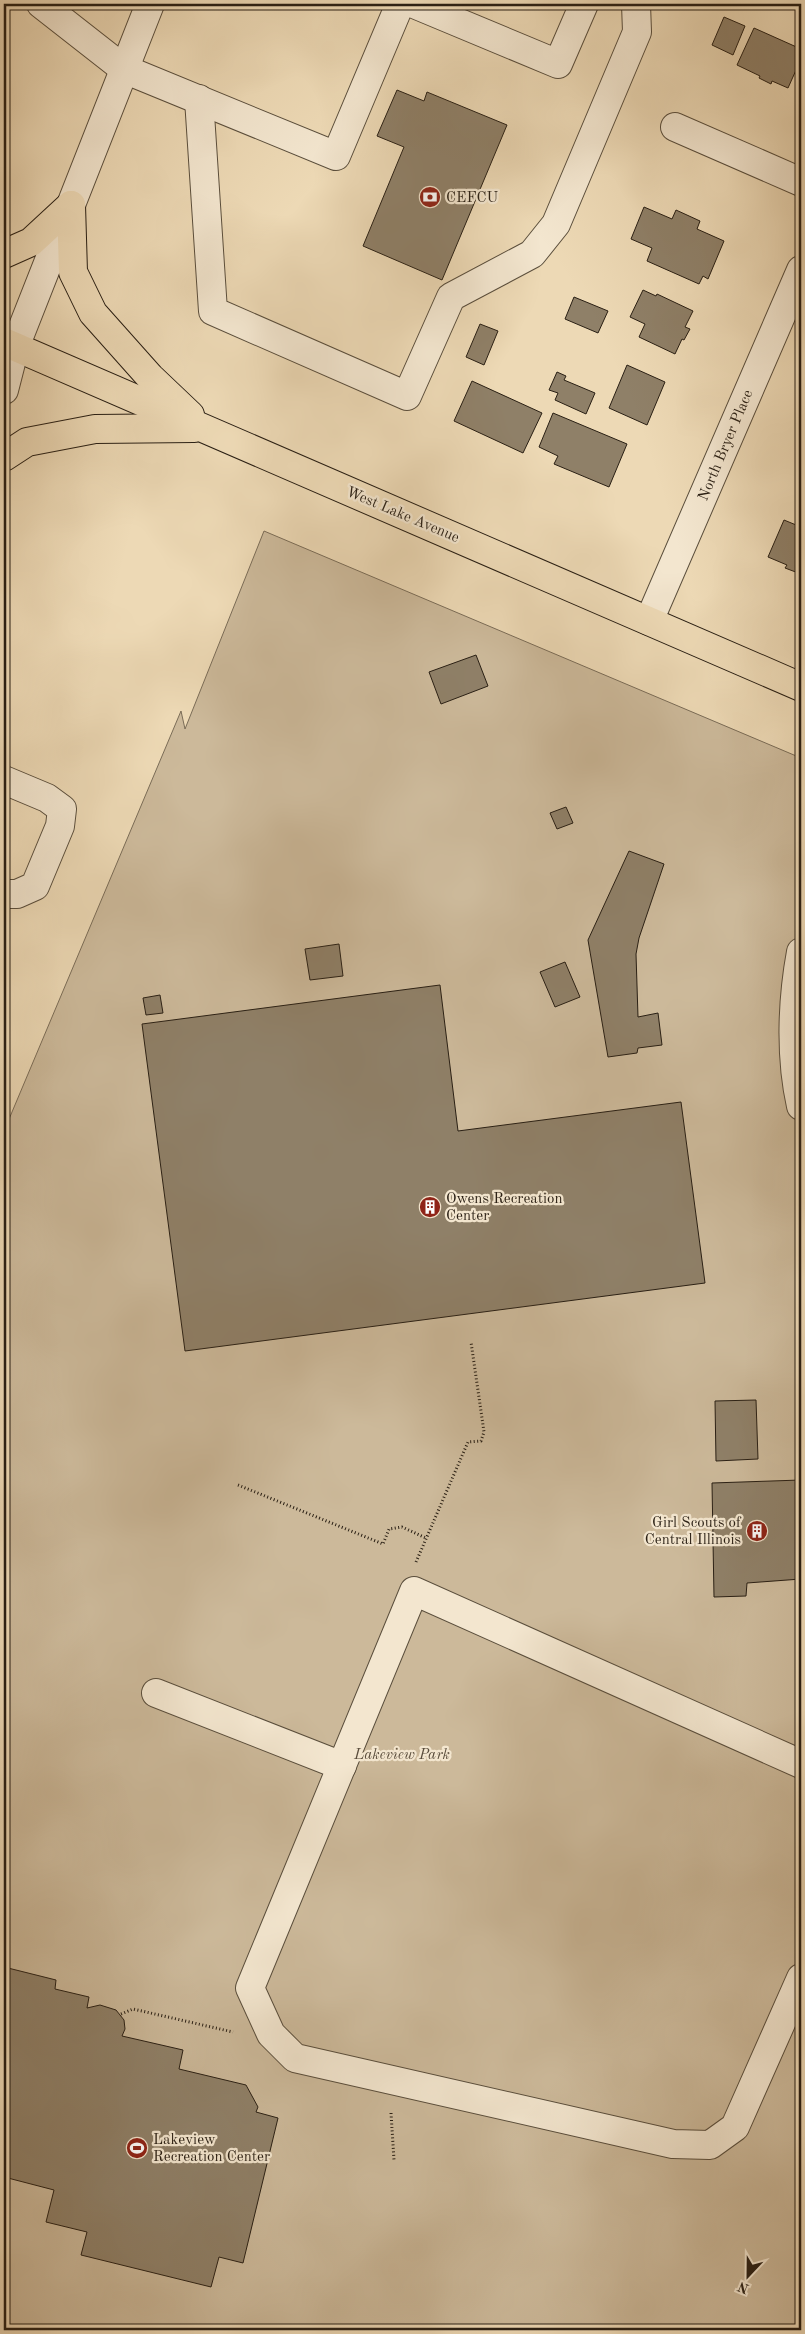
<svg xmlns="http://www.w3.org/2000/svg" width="805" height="2334" font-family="'Old Standard TT',serif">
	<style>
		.green { fill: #ccb99a; stroke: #7a6c57 }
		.building { fill: #8f8068; stroke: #291f14 }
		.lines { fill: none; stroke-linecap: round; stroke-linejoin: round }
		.minor-casing { stroke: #5a4e3c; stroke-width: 30 }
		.major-casing { stroke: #291f14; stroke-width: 30 }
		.path { stroke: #291f14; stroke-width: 3; stroke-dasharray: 1 2.5; stroke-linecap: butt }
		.minor { stroke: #f3e6cf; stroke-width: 28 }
		.major { stroke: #edd9b5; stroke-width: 28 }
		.labels { text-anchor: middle; stroke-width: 4.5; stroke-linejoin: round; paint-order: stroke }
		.poi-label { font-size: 15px; fill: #291f14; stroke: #f3e6cf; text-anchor: start }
		.street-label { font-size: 15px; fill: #291f14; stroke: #f3e6cf }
		.park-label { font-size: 15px; font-style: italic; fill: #5a4d3c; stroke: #f3e6cf }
	</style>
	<rect width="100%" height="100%" fill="#edd9b5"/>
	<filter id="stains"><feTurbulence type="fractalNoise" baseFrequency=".004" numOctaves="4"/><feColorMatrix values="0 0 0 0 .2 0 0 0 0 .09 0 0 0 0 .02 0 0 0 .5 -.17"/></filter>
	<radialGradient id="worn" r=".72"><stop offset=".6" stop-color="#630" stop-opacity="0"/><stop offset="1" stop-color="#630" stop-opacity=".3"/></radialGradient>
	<!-- green -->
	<polygon class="green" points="264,531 801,758 801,2330 4,2330 4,1131 181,711 185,729"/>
	<!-- building -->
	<g class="building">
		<polygon points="724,17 745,26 733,55 712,45"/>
		<polygon points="754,28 801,49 801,59 788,88 772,81 771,84 759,78 760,76 737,65"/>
		<polygon points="397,90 424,101 427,92 507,125 442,280 363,246 404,147 377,136"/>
		<polygon points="644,207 672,219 676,210 700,221 697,229 724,241 708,279 703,276 699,284 647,261 652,248 631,239"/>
		<polygon points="643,290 656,296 657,294 693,311 685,327 690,329 684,340 682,339 675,354 639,337 645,324 630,317"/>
		<polygon points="574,297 608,311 598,333 565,319"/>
		<polygon points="480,324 498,331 484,365 466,357"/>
		<polygon points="627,365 665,382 647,425 609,408"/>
		<polygon points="557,372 566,376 564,380 595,393 586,414 555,400 558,393 549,390"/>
		<polygon points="472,381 542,413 523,453 454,421"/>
		<polygon points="553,413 627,444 609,487 554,464 558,456 539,447"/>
		<polygon points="784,520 801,527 801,574 785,568 787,565 768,557"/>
		<polygon points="476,655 488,686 441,704 429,672"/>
		<polygon points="566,807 573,823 557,829 550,813"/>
		<polygon points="629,851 664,864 639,938 636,954 638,1017 658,1013 662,1045 638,1048 637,1053 608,1057 588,940"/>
		<polygon points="339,944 343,976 310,980 305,949"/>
		<polygon points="565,962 580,997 555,1007 540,972"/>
		<polygon points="440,985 458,1131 681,1102 705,1283 185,1351 142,1024"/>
		<polygon points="160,995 163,1013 146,1015 143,998"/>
		<polygon points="756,1400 758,1459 716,1461 715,1401"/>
		<polygon points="801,1480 801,1579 747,1583 746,1596 714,1597 712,1483"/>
		<polygon points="4,1967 56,1980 55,1989 89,1997 87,2008 100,2005 116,2010 124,2020 125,2029 122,2036 183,2050 179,2069 246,2085 258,2107 256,2112 278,2118 243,2263 219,2257 211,2287 81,2255 87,2232 46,2222 54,2190 4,2177"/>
	</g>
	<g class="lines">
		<!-- minor casing -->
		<g class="minor-casing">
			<g id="minor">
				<polyline points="41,4 124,69 336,156 400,4"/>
				<polyline points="414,4 558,64 584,4"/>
				<polyline points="199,99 213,311 407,396 451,297 532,254 556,224 637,32 636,4"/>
				<polyline points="675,127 801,182"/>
				<polyline points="4,390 15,347 150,4"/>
				<polyline points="649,621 801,270"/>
				<polyline points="4,780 47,798 62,809 60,826 35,886 17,894 4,894"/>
				<path d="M 801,952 C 792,1001 790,1057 801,1106"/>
				<polyline points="156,1693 342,1766"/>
				<polyline points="801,1764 414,1591 250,1988 271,2034 295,2058 673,2144 710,2145 735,2127 801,1978"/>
			</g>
		</g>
		<!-- major casing -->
		<g class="major-casing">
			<g id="major">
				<polyline points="71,205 73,272 93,313 150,377 190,415"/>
				<polyline points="4,254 31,242 71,205"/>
				<polyline points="4,342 801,687"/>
				<polyline points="4,457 27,442 95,429 194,428"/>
			</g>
		</g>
		<!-- path -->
		<g class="path">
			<polyline points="238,1485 383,1544 389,1529 402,1527 426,1538"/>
			<polyline points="416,1562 468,1442 481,1441 484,1432 471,1342"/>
			<polyline points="121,2014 133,2009 233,2032"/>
			<polyline points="391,2113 394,2160"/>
		</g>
		<!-- minor -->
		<use href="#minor" class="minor"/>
		<!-- major -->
		<use href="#major" class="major"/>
	</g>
	<!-- icons -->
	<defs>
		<g id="bank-disc" transform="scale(1.125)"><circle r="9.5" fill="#8f2418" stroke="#f3e6cf"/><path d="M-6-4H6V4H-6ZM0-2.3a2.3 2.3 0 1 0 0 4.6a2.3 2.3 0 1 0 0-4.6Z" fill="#fff"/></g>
		<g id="building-disc" transform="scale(1.125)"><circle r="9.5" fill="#8f2418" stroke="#f3e6cf"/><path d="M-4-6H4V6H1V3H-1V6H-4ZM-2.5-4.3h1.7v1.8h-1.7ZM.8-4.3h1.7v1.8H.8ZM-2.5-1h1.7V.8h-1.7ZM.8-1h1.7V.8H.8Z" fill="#fff"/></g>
		<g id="stadium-disc" transform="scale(1.125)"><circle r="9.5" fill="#8f2418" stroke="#f3e6cf"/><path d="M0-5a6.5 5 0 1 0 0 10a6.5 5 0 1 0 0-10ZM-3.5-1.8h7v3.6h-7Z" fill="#fff"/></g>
	</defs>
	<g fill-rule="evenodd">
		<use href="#bank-disc" x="430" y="197"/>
		<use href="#building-disc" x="430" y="1207"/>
		<use href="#building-disc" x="757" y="1531"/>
		<use href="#stadium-disc" x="137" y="2148"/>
	</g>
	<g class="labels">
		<!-- poi labels -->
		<g class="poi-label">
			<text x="446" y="202">CEFCU</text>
			<text x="446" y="1203">Owens Recreation<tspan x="446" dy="17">Center</tspan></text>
			<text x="741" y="1527" text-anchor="end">Girl Scouts of<tspan x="741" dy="17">Central Illinois</tspan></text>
			<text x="153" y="2144">Lakeview<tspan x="153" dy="17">Recreation Center</tspan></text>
		</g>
		<!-- street labels -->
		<g class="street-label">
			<text transform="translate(725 445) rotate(-67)" y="5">North Bryer Place</text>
			<text transform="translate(403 514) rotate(23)" y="5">West Lake Avenue</text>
		</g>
		<!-- park labels -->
		<g class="park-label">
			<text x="402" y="1759">Lakeview Park</text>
		</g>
	</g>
	<!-- margin -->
	<rect width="805" height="2334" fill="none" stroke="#edd9b5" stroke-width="20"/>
	<rect x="5" y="5" width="795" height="2324" fill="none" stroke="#291f14" stroke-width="2.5"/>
	<rect x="10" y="10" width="785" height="2314" fill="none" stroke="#291f14"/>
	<!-- north arrow -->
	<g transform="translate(748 2276) rotate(202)" stroke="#f3e6cf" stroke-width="4" paint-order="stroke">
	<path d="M0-4L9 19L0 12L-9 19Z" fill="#291f14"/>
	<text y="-8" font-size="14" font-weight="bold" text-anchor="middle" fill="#291f14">N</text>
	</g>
	<rect width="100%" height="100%" filter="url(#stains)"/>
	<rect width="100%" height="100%" fill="url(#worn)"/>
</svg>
